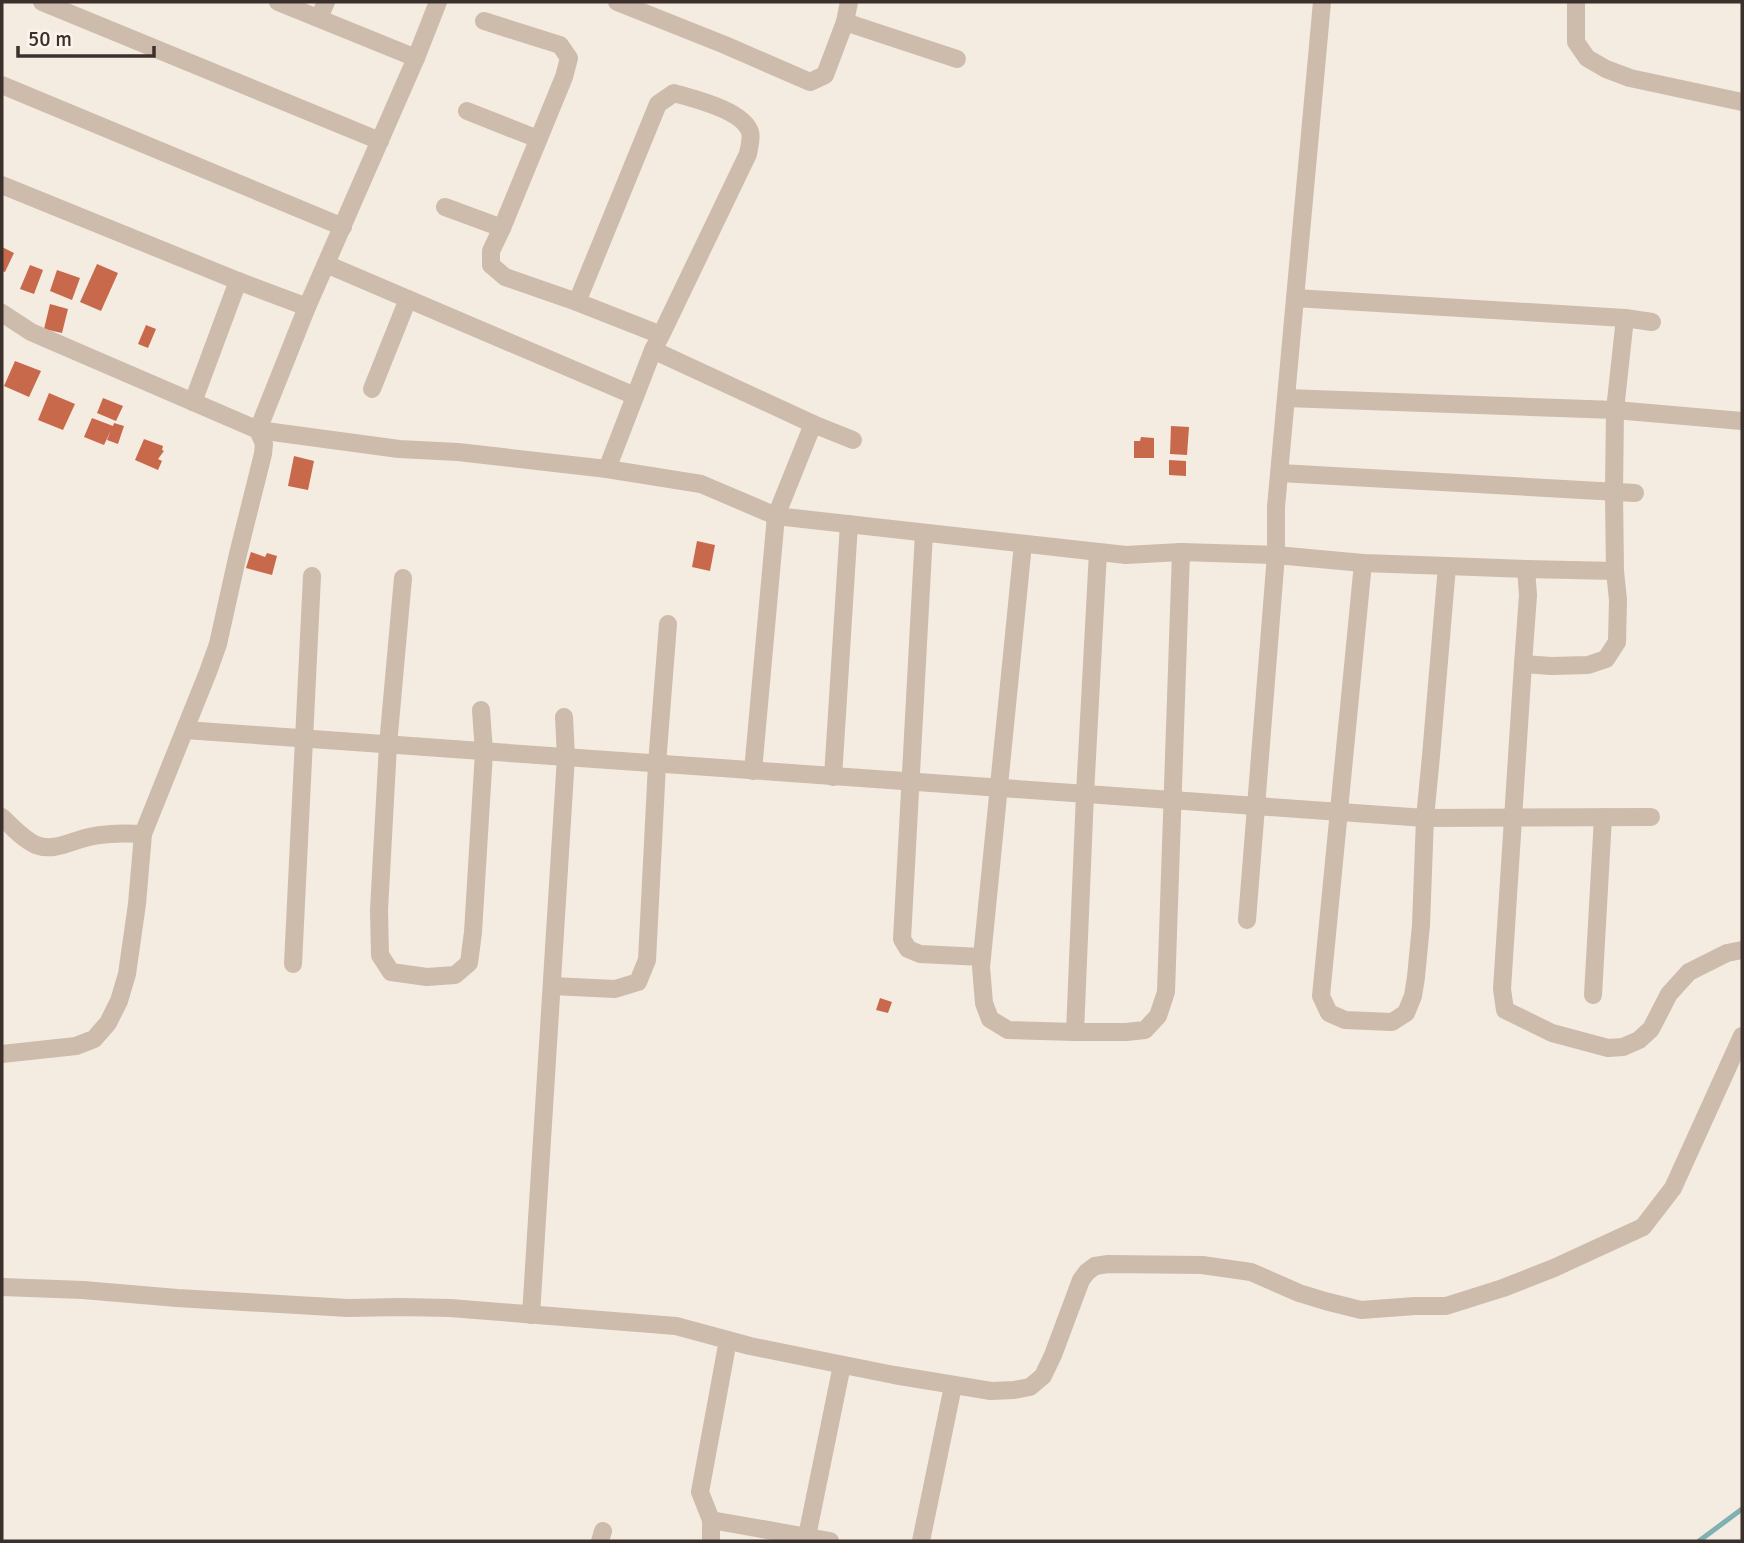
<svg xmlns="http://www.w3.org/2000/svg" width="1744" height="1543" font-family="Signika,sans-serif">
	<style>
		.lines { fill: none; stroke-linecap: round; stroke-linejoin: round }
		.stream { stroke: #7fb0b2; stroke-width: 5 }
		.building { fill: #c8694b }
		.minor { stroke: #cdbbac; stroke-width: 18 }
	</style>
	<rect width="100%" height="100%" fill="#f4ebe1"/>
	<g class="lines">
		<!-- stream -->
		<polyline class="stream" points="1699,1541 1742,1509"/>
	</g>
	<!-- building -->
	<g class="building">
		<polygon points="2,247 14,253 5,272 2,271"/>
		<polygon points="97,264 118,273 101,311 80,302"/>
		<polygon points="30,265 43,270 34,294 20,289"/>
		<polygon points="57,270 80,278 72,300 50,291"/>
		<polygon points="50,304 68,309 62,333 44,329"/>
		<polygon points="146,325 156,329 148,348 138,344"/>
		<polygon points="15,361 41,371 29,397 4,386"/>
		<polygon points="49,393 75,404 63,430 38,420"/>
		<polygon points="103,398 123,406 116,421 97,413"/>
		<polygon points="92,418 113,426 114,423 124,426 118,444 107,440 111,430 104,445 84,437"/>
		<polygon points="1171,426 1189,427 1187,455 1170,454"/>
		<polygon points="1141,437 1154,438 1154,458 1134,458 1134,441 1140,441"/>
		<polygon points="144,439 163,446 162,450 164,451 158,459 162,461 158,470 135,460"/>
		<polygon points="294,456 314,461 308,490 288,486"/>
		<polygon points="1169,460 1186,461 1186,476 1169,475"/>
		<polygon points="697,541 715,545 710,571 692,567"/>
		<polygon points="251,552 265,557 267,553 277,556 272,575 246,568"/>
		<polygon points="880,998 892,1002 888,1013 876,1010"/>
	</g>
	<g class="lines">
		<!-- minor -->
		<g class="minor">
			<polyline points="42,2 380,141"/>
			<polyline points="278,2 416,58"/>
			<polyline points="617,2 725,45 810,82 825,75 845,22 849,2"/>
			<polyline points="1576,2 1576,42 1587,58 1606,69 1630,78 1742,102"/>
			<polyline points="319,18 326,2"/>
			<polyline points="484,21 560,45 569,58 564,77 502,228 491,251 491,265 505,277 577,302"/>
			<polyline points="845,22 957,59"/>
			<polyline points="2,85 343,227"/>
			<polyline points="467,111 538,139"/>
			<polyline points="2,185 238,281 307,307"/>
			<polyline points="445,207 502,228"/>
			<polyline points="326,264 635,396"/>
			<polyline points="1295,298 1625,318 1652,322"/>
			<polyline points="2,313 31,332 258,430 399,449 458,452 607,469 701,484 776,516 1126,555 1181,552 1276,555 1363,563 1447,566 1431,756 1425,818 185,730"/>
			<path d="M 653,350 L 661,335 L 748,154 C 749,147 752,139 750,132 C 743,110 694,99 674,93 L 658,104 L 577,302 L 661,335"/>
			<polyline points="372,389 408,299"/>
			<polyline points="1286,398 1615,410 1742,421"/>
			<polyline points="193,402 238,281"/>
			<polyline points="813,424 853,440"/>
			<polyline points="607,469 653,350 813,424 776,516 753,771"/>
			<polyline points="1280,473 1635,493"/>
			<polyline points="924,533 902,939 908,949 920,954 982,957"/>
			<polyline points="1023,544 981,967 984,1003 990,1019 1008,1030 1075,1032"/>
			<polyline points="1098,552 1085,794 1075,1032 1126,1032 1145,1030 1158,1016 1166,992 1181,552"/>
			<polyline points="1363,563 1321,996 1329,1013 1345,1020 1392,1022 1406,1013 1413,996 1416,977 1421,925 1425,818 1651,817"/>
			<polyline points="1447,566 1526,569 1528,595 1523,664 1551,666 1588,665 1606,659 1617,642 1618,600 1615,571 1614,492 1615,410 1625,318"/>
			<polyline points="1526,569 1615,571"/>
			<polyline points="403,578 388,745 379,910 380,955 391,972 427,977 455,975 469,963 473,932 484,752 481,710"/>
			<polyline points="1523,664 1502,989 1505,1010 1552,1033 1608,1048 1623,1047 1639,1040 1651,1029 1669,994 1689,972 1727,953 1742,950"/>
			<polyline points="833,777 849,524"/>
			<path d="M 2,817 C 12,827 23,839 36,845 C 54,852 71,841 89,837 C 107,833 125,833 143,834"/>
			<polyline points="1247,920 1276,555 1276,507 1322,2"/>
			<polyline points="293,964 312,576"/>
			<polyline points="552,986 615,989 638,982 647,960 657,764 668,624"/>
			<polyline points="1593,995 1603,817"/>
			<polyline points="2,1054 76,1046 94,1039 108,1023 119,1001 127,974 137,904 143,834 208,672 218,644 238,554 263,454 264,444 258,430 307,307 416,58 438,2"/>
			<polyline points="2,1287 83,1290 177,1298 348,1308 400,1307 450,1308 676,1326 750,1346 819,1360 894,1375 991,1391 1014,1390 1030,1387 1043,1376 1053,1355 1081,1280 1087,1272 1095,1266 1108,1264 1202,1265 1251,1272 1299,1293 1325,1301 1361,1310 1415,1306 1446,1306 1503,1288 1554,1268 1643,1227 1673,1188 1742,1036"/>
			<polyline points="531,1315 566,757 564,717"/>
			<polyline points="711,1520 830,1541"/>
			<polyline points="600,1541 603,1531"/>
			<polyline points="711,1541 711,1520 700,1492 728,1340"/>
			<polyline points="806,1541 842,1365"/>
			<polyline points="921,1541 953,1386"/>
		</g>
	</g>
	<!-- border -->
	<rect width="1744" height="1543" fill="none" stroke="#3b302b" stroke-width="7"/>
	<!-- scale -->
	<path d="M18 46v10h136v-10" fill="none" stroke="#3b302b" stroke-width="3.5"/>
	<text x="28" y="46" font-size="21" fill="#3b302b" stroke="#fbf5ee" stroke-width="5" paint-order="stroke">50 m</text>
</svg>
